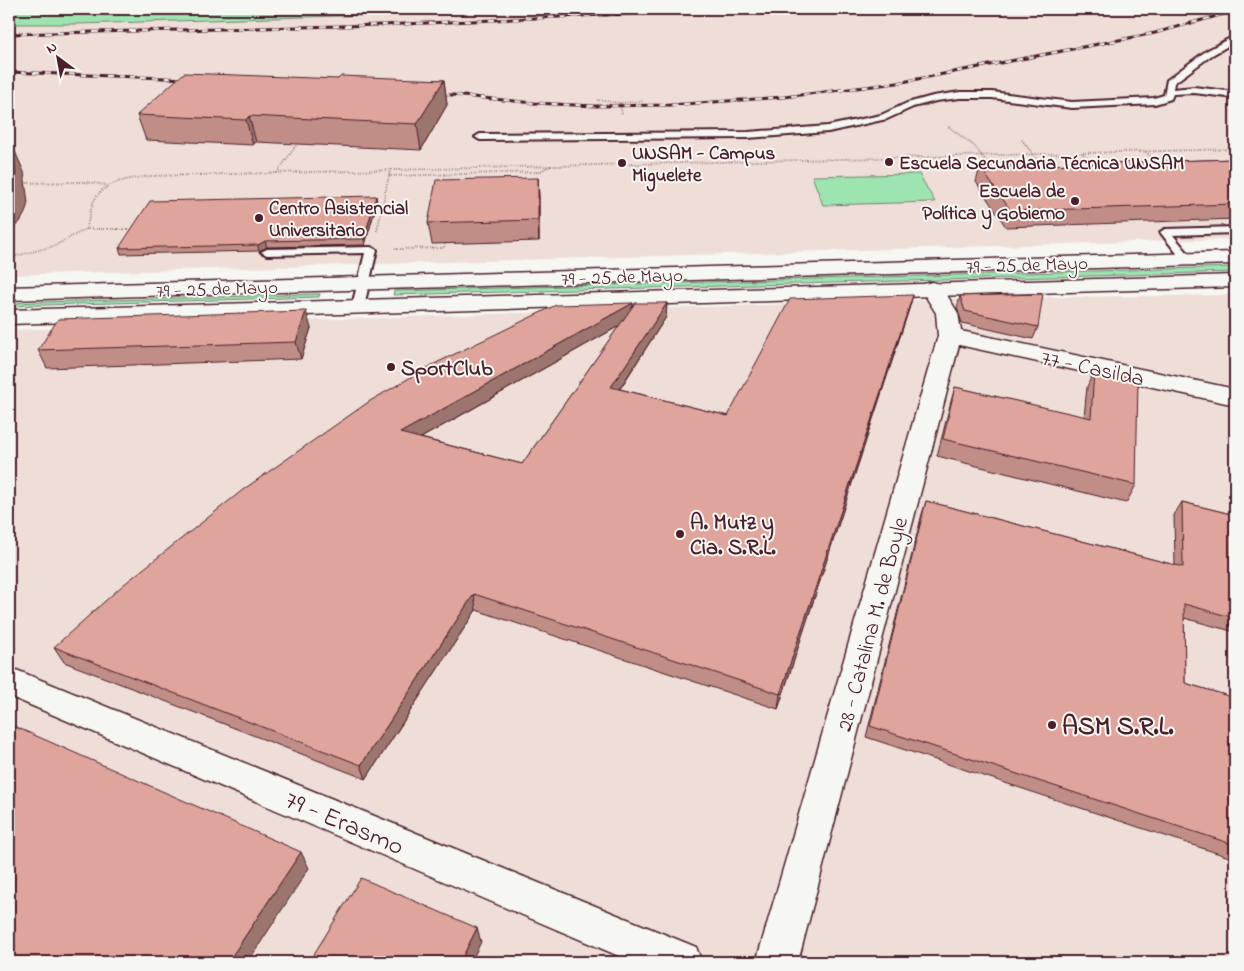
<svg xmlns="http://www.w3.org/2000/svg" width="1244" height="971" font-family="'Indie Flower',sans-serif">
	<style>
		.built { fill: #efded8 }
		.green { fill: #9de4b1; stroke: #74826e }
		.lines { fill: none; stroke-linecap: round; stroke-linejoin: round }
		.lane-casing { stroke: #4a1f2b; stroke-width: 4 }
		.street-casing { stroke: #4a1f2b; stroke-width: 3 }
		.secondary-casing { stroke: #4a1f2b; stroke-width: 3 }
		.path { stroke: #4a1f2b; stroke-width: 2; stroke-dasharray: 0.5 2; stroke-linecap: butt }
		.lane { fill: #f6f6f2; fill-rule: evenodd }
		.street { fill: #f6f6f2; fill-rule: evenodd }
		.secondary { fill: #f6f6f2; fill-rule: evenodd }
		.rail-casing { stroke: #4a1f2b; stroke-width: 3 }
		.rail { stroke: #f6f6f2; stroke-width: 2; stroke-dasharray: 6; stroke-linecap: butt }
		.wall { fill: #c08e87; stroke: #4a1f2b; fill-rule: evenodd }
		.shaded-wall { fill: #9c746e; stroke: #4a1f2b }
		.building { fill: #dfa59d; stroke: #4a1f2b }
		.poi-dot { fill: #4a1f2b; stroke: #f6f6f2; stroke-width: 2 }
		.labels { text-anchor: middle; stroke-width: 4; stroke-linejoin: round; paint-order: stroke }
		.far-poi-label { font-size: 19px; font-weight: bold; fill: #4a1f2b; stroke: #f6f6f2; text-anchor: start }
		.far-street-label { font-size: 19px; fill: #4a1f2b; stroke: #f6f6f2 }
		.poi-label { font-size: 22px; font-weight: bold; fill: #4a1f2b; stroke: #f6f6f2; text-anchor: start }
		.street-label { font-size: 22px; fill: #4a1f2b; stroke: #f6f6f2 }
		.near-poi-label { font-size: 26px; font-weight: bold; fill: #4a1f2b; stroke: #f6f6f2; text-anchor: start }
		.near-street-label { font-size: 26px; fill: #4a1f2b; stroke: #f6f6f2 }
	</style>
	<rect width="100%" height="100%" fill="#f6f6f2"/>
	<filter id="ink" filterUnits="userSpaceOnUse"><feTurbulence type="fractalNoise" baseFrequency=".02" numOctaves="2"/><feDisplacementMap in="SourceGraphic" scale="10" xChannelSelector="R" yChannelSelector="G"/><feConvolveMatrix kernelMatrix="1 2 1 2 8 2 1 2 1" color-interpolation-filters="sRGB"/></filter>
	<g filter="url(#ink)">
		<!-- built -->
		<g class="built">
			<polygon points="565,9 1235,9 1235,239 9,275 9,24 78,24"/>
			<polygon points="1235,295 1235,962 9,962 9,330 972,298"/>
		</g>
		<!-- green -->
		<g class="green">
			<polygon points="9,9 565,9 78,24 9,24"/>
			<polygon points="919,174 935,202 823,205 812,176"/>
			<polygon points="1235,267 1235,272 393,295 394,291"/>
			<polygon points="320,294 319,297 9,306 9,303"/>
		</g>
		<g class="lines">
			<!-- lane casing -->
			<g class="lane-casing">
				<g id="lane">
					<polygon points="1232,37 1235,37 1235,42 1212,55 1174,83 1173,89 1194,87 1235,92 1235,98 1194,93 1173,94 1171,99 1155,104 1072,108 992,98 960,98 936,101 913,107 887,119 828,132 748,138 480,140 475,137 480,134 748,132 828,126 881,115 907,103 933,96 960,92 992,92 1072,102 1154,98 1164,95 1167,80 1206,51"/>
					<polygon points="1235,227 1235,233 1173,235 1193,259 1187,262 1183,261 1160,232 1165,229"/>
					<polygon points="371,247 377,250 364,306 358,310 352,306 365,253 267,255 261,252 267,249"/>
				</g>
			</g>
			<!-- street casing -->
			<g class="street-casing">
				<g id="street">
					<polygon points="932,282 940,284 958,313 961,331 1235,389 1235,405 959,345 798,962 756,962 938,336 936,313 921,289 924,284"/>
					<polygon points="9,667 696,947 702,962 633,962 9,696"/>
				</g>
			</g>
			<!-- secondary casing -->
			<g class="secondary-casing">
				<g id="secondary">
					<polygon points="1235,252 1235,264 9,300 9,287"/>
					<polygon points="1235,275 1235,287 9,324 9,310"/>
				</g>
			</g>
			<!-- path -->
			<g class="path">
				<polyline points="597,100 620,103 644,101"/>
				<polyline points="620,103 622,115"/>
				<polyline points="949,127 974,146 993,170"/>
				<polyline points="1022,140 1043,167"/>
				<polyline points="1146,152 1159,165"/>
				<polyline points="1083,153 1235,149"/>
				<polyline points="277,173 299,141"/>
				<polyline points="389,176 539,172 552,165"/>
				<polyline points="22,183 85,182 107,185"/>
				<polyline points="86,229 133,229"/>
				<polyline points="377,231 390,171"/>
				<polyline points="395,249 444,248 445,244"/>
				<path d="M 9,258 L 54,246 L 86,229 C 89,220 90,211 93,203 C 103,180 130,179 151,176 L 1082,153 L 1093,166"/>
			</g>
			<!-- lane -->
			<use href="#lane" class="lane"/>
			<!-- street -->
			<use href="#street" class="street"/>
			<!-- secondary -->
			<use href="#secondary" class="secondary"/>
			<!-- rail casing -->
			<g class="rail-casing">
				<g id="rail">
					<polyline points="9,34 382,25 739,9"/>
					<polyline points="9,72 190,79"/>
					<polyline points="432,93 534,103 595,106 670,105 784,97 897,83 1155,33 1235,11"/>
				</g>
			</g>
			<!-- rail -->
			<use href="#rail" class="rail"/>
		</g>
		<!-- wall -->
		<g class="wall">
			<polygon points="338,79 444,80 447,105 421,150 256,142 253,145 146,140 137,115"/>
			<polygon points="1235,159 1235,219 1006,227 976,182 980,167"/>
			<polygon points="538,178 539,198 539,241 432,244 428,223"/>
			<polygon points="377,202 365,245 267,247 259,251 121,254 119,248"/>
			<path d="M 913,295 L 909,309 L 778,709 L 476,610 L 366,779 L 64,662 L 54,647 L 633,306 L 667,303 L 666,317 L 620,389 L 728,416 ZM 619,326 L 522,464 L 421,438 Z"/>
			<polygon points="960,296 1038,327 1033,339 962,323 957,308"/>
			<polygon points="311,328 301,359 47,368 38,350"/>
			<polygon points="1094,370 1136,485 1126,503 937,456 950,405 955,387 1084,417 1087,387"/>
			<polygon points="926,501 1175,565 1174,515 1182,502 1235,515 1235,632 1184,618 1185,683 1235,698 1235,859 866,737 922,514"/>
		</g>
		<!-- shaded-wall -->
		<g class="shaded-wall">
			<polygon points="444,80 447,105 421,150 417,124"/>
			<polygon points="249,116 256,142 253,145 246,120"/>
			<polygon points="13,147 24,172 28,203 25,213 20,222 9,231 9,195"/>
			<polygon points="538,178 539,198 539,241 538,220"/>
			<polygon points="376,196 377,202 365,245 364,239"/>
			<polygon points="265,241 267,247 259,251 258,245"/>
			<polygon points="913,295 909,309 778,709 780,694"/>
			<polygon points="633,303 633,318 403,448 400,433"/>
			<polygon points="667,303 666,317 611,402 611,387"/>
			<polygon points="306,311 311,328 301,359 296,342"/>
			<polygon points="474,594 476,610 366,779 361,765"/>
			<polygon points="301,852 309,868 248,962 228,962"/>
			<polygon points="477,928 481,942 471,962 460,962"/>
		</g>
		<!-- building -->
		<g class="building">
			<polygon points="184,73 338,79 341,76 444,80 417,124 249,116 246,120 137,115"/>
			<polygon points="9,147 13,147 16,177 13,187 9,195"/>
			<polygon points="1235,159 1235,204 1011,211 980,167"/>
			<polygon points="538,178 538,220 428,223 436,180"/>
			<polygon points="376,196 364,239 265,241 258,245 119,248 150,201"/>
			<polygon points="1043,294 1038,327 965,311 960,296"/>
			<polygon points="913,295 780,694 474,594 361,765 54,647 123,585 244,489 370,401 430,366 556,305 633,303 400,433 522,464 635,303 667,303 611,387 728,416 790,299"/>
			<polygon points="306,311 296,342 38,350 58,319"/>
			<polygon points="1094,370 1138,379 1136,485 943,439 955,387 1091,418"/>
			<polygon points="926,501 1183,567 1182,502 1235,515 1235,618 1184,604 1185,683 1235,698 1235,845 870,726"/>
			<polygon points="9,724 301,852 228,962 9,962"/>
			<polygon points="361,878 477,928 460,962 309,962"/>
		</g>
	</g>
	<!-- markers -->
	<g class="poi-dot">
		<circle cx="889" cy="162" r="5"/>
		<circle cx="622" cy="163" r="5"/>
		<circle cx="1075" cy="201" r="5"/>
		<circle cx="259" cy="218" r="5"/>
		<circle cx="391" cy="367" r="5"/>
		<circle cx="680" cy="534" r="5"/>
		<circle cx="1052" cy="725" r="5"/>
	</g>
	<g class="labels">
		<!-- far-poi labels -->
		<g class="far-poi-label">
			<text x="632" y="159">UNSAM - Campus<tspan x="632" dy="22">Miguelete</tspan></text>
			<text x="899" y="169">Escuela Secundaria Técnica UNSAM</text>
			<text x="1065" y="197" text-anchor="end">Escuela de<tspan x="1065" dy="22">Política y Gobierno</tspan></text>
			<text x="269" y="214">Centro Asistencial<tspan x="269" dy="22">Universitario</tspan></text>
		</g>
		<!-- far-street labels -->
		<g class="far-street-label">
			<text transform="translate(1027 264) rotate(-2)" y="7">79 - 25 de Mayo</text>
			<text transform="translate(622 276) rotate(-2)" y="7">79 - 25 de Mayo</text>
			<text transform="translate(217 288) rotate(-2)" y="7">79 - 25 de Mayo</text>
		</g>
		<!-- poi labels -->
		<g class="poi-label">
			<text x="401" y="375">SportClub</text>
			<text x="690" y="529">A. Mutz y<tspan x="690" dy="25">Cia. S.R.L.</tspan></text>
		</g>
		<!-- street labels -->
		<g class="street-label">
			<text transform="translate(1093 367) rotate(12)" y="8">77 - Casilda</text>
			<text transform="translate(871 624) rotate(-75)" y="8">28 - Catalina M. de Boyle</text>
		</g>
		<!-- near-poi labels -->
		<g class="near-poi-label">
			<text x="1062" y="734">ASM S.R.L.</text>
		</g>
		<!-- near-street labels -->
		<g class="near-street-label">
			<text transform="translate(345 822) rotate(23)" y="9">79 - Erasmo</text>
		</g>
	</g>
	<!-- margin -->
	<rect width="1244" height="971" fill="none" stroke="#f6f6f2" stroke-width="30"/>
	<rect x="15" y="15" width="1214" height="941" fill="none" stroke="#4a1f2b" stroke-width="2" filter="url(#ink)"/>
	<!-- north arrow -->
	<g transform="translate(58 58) rotate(328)" stroke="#f6f6f2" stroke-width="4" paint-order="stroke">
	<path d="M0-4L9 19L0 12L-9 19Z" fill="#4a1f2b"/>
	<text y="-8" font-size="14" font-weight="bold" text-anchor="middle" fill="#4a1f2b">N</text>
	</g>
</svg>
